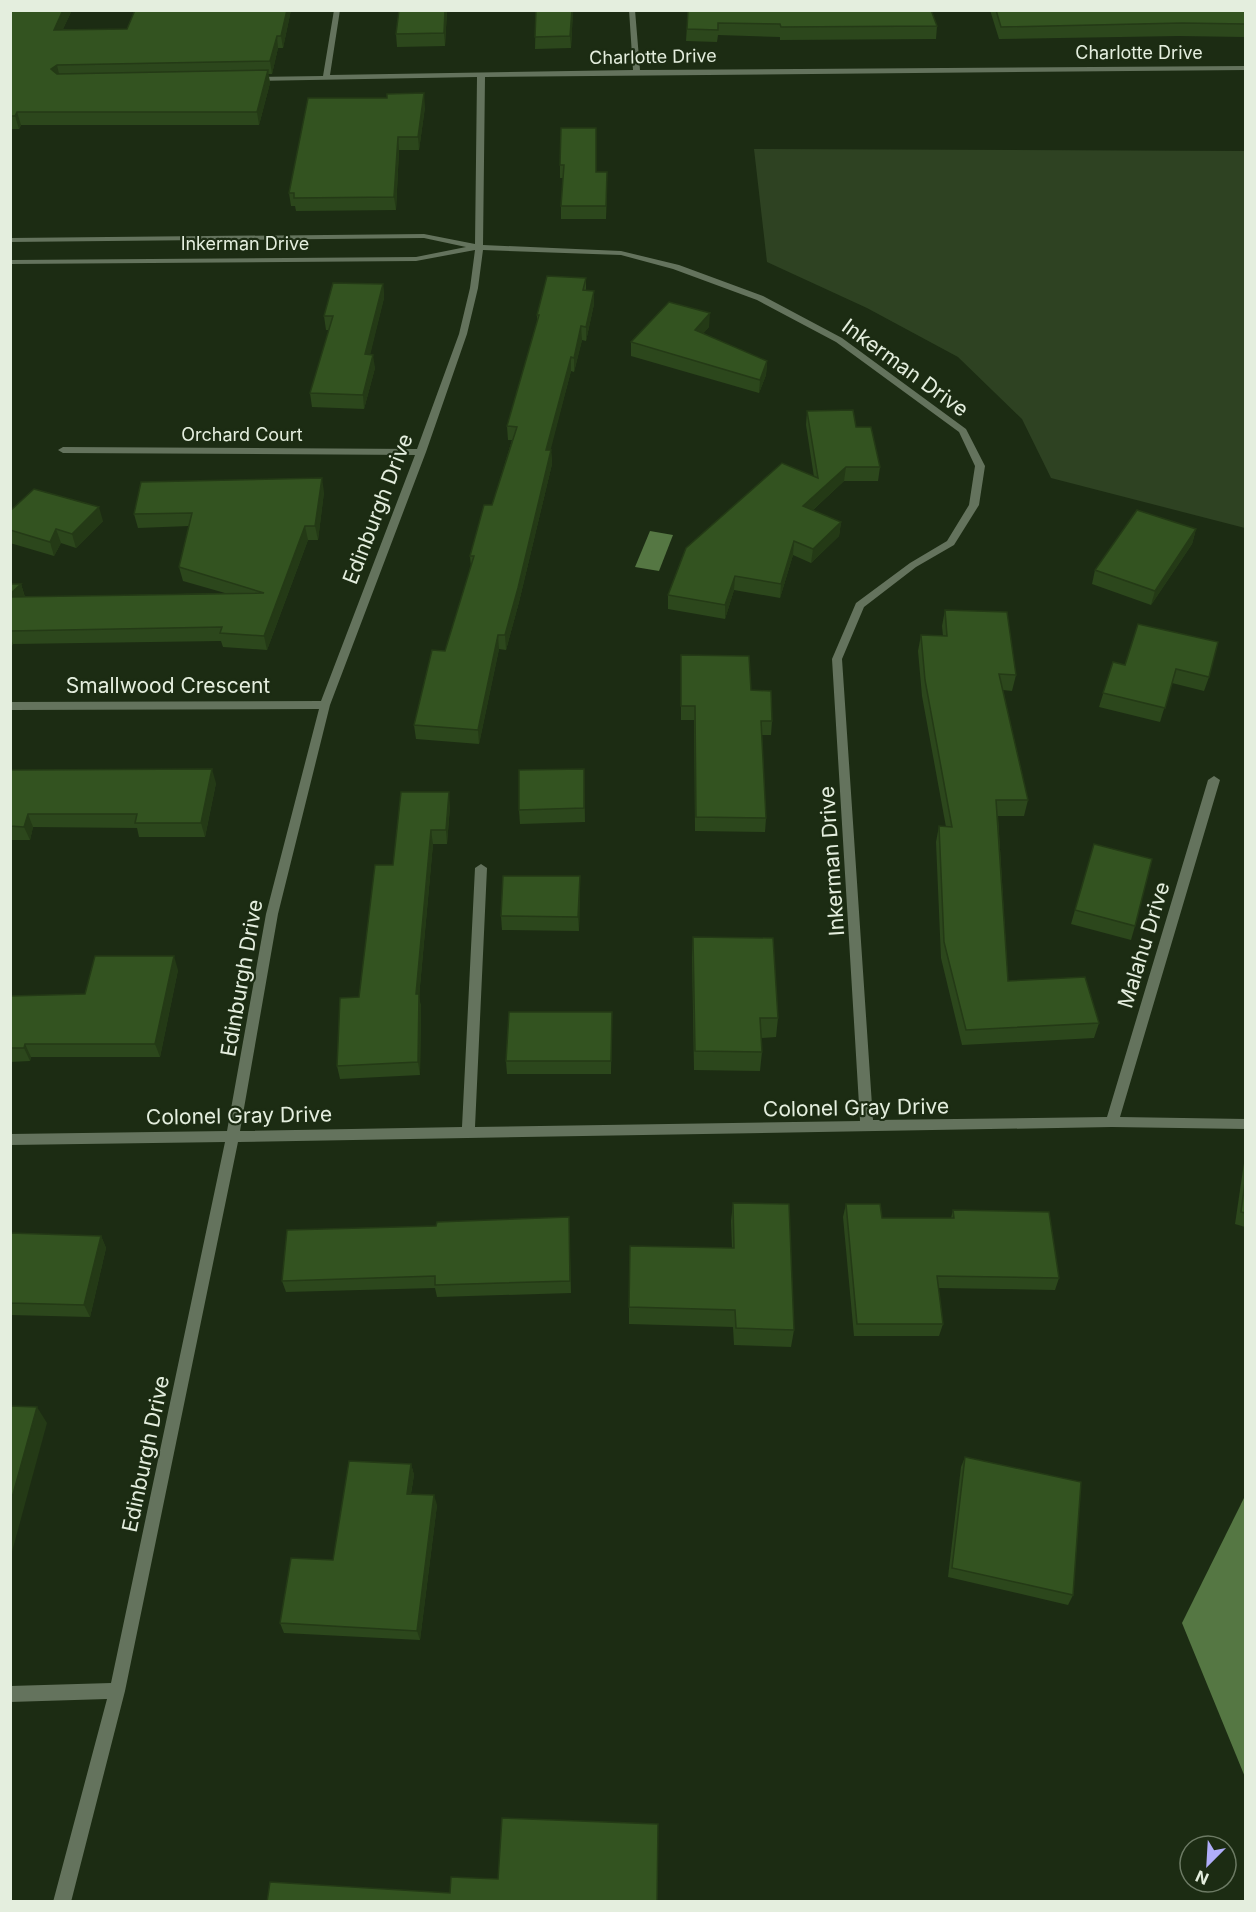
<svg xmlns="http://www.w3.org/2000/svg" width="1256" height="1912" font-family="Inter,sans-serif">
	<style>
		.green { fill: #2e4222 }
		.water { fill: #557743 }
		.lines { fill: none; stroke-linecap: round; stroke-linejoin: round }
		.minor { fill: #64735d; fill-rule: evenodd }
		.wall { fill: #2c471c }
		.shaded-wall { fill: #243a16 }
		.building { fill: #335320; stroke: #243a16; stroke-width: 1.5 }
		.labels { text-anchor: middle; stroke-width: 4.5; stroke-linejoin: round; paint-order: stroke }
		.far-street-label { font-size: 18px; fill: #e4eede; stroke: #1c2c13 }
		.street-label { font-size: 21px; fill: #e4eede; stroke: #1c2c13 }
	</style>
	<rect width="100%" height="100%" fill="#1c2c13"/>
	<!-- green -->
	<polygon class="green" points="754,149 1245,151 1245,528 1051,478 1022,419 958,357 867,308 767,262"/>
	<!-- water -->
	<g class="water">
		<polygon points="650,531 673,535 659,571 635,567"/>
		<polygon points="1245,1496 1245,1777 1182,1623"/>
	</g>
	<g class="lines">
		<!-- minor -->
		<path class="minor" d="M 334,10 L 340,10 L 330,75 L 633,70 L 629,10 L 635,10 L 640,70 L 1246,66 L 1246,70 L 485,77 L 483,245 L 621,251 L 679,265 L 763,296 L 842,338 L 966,429 L 985,466 L 979,505 L 954,545 L 916,567 L 864,607 L 842,659 L 873,1120 L 1107,1117 L 1208,780 L 1214,776 L 1220,780 L 1120,1117 L 1246,1119 L 1246,1129 L 1112,1127 L 238,1142 L 125,1691 L 71,1902 L 53,1902 L 107,1699 L 10,1702 L 10,1686 L 111,1683 L 225,1142 L 10,1145 L 10,1134 L 227,1131 L 266,914 L 319,709 L 10,710 L 10,702 L 321,701 L 415,455 L 63,453 L 58,450 L 63,447 L 417,449 L 459,334 L 470,288 L 475,250 L 416,261 L 10,264 L 10,260 L 416,257 L 466,247 L 424,238 L 10,242 L 10,238 L 424,234 L 475,244 L 477,77 L 254,81 L 250,79 L 254,77 L 323,76 ZM 483,250 L 621,255 L 673,269 L 757,300 L 836,342 L 959,432 L 975,466 L 969,505 L 947,541 L 910,563 L 856,603 L 832,659 L 860,1121 L 475,1127 L 487,868 L 481,864 L 475,868 L 462,1127 L 240,1131 L 278,914 L 330,705 L 426,452 L 467,334 L 478,288 Z"/>
	</g>
	<!-- wall -->
	<g class="wall">
		<polygon points="10,10 72,10 63,29 127,29 291,10 283,48 278,48 272,74 268,74 270,83 259,125 21,125 19,129 10,129"/>
		<polygon points="447,10 445,46 397,47 396,34"/>
		<polygon points="536,10 573,10 571,48 535,49"/>
		<polygon points="688,10 937,26 936,39 780,40 780,37 718,35 717,42 686,41"/>
		<polygon points="990,10 1245,10 1245,37 1179,36 999,39"/>
		<polygon points="425,107 419,150 399,150 396,210 296,211 295,206 291,206 289,193"/>
		<polygon points="561,128 607,186 606,219 561,219 561,206 563,178 560,178 560,165"/>
		<polygon points="586,278 586,290 594,304 586,341 582,340 574,372 571,371 550,450 551,450 552,464 519,602 506,650 499,649 479,744 416,739 414,725 445,651 471,567 470,556 492,505 512,440 508,440 507,426 537,321 537,315"/>
		<polygon points="383,284 384,298 370,354 375,368 364,409 312,407 310,393 329,330 326,330 324,316"/>
		<polygon points="709,327 703,333 767,361 766,375 759,393 631,356 631,342"/>
		<polygon points="807,411 856,427 880,467 878,481 844,481 813,510 841,522 839,536 811,563 793,555 780,598 734,590 725,619 668,609 668,595 814,477 806,425"/>
		<polygon points="324,492 318,540 308,540 267,650 223,647 221,641 13,644 10,648 10,584 21,584 25,597 225,593 183,581 179,567 189,526 138,528 134,514"/>
		<polygon points="10,511 103,521 76,548 61,543 54,556 10,543"/>
		<polygon points="1196,529 1192,544 1151,605 1092,584 1095,570"/>
		<polygon points="945,610 1016,675 1012,691 1003,690 1028,800 1024,816 998,816 1008,981 1099,1023 1094,1038 962,1045 941,958 936,842 939,826 946,827 922,696 918,651 921,635 943,636 942,626"/>
		<polygon points="1138,624 1209,677 1204,691 1172,683 1160,722 1099,707 1113,662 1125,665"/>
		<polygon points="681,655 751,690 772,721 771,735 762,735 766,818 765,832 695,831 694,720 681,720"/>
		<polygon points="584,769 585,822 520,824 519,810"/>
		<polygon points="10,772 216,783 205,837 139,837 137,828 33,827 30,840 10,840"/>
		<polygon points="450,806 447,844 433,844 419,997 421,1007 420,1075 340,1079 337,1066 359,997 393,865"/>
		<polygon points="1094,844 1135,926 1131,940 1071,924"/>
		<polygon points="580,890 579,931 502,930 501,916"/>
		<polygon points="693,937 778,1018 776,1037 761,1038 762,1052 760,1071 694,1070 692,957"/>
		<polygon points="178,970 160,1057 31,1057 30,1061 10,1062 10,996 85,994"/>
		<polygon points="612,1012 611,1074 507,1074 506,1061"/>
		<polygon points="1245,1159 1245,1227 1235,1224 1244,1163"/>
		<polygon points="733,1203 794,1330 791,1347 734,1345 733,1327 629,1324 629,1307 732,1248 731,1221"/>
		<polygon points="846,1204 882,1218 951,1218 953,1210 1059,1278 1055,1290 938,1288 943,1324 939,1336 854,1336 843,1217"/>
		<polygon points="569,1217 571,1293 437,1297 435,1288 286,1292 282,1281 436,1226"/>
		<polygon points="10,1233 101,1236 106,1248 90,1317 10,1315"/>
		<polygon points="965,1457 1073,1595 1068,1605 948,1577 961,1467"/>
		<polygon points="411,1464 414,1475 411,1494 437,1505 420,1640 284,1633 280,1623"/>
	</g>
	<!-- shaded-wall -->
	<g class="shaded-wall">
		<polygon points="63,10 72,10 57,42 54,30"/>
		<polygon points="287,10 291,10 283,48 281,36"/>
		<polygon points="445,10 447,10 445,46 444,33"/>
		<polygon points="572,10 573,10 571,48 570,36"/>
		<polygon points="277,36 278,48 272,74 270,61"/>
		<polygon points="57,65 60,78 51,69"/>
		<polygon points="268,70 270,83 259,125 257,112"/>
		<polygon points="424,93 425,107 419,150 418,137"/>
		<polygon points="17,112 21,125 19,129 15,116"/>
		<polygon points="398,137 399,150 396,210 394,197"/>
		<polygon points="607,172 607,186 606,219 606,206"/>
		<polygon points="383,284 384,298 367,368 365,354"/>
		<polygon points="594,291 594,304 586,341 586,327"/>
		<polygon points="710,313 709,327 694,344 695,330"/>
		<polygon points="581,326 582,340 574,372 574,358"/>
		<polygon points="373,355 375,368 364,409 363,395"/>
		<polygon points="571,357 571,371 547,464 546,450"/>
		<polygon points="767,361 766,375 759,393 760,380"/>
		<polygon points="551,450 552,464 519,602 506,650 505,635"/>
		<polygon points="846,467 844,481 802,520 803,506"/>
		<polygon points="322,478 324,492 318,540 315,526"/>
		<polygon points="99,507 103,521 76,548 72,534"/>
		<polygon points="841,522 839,536 811,563 813,549"/>
		<polygon points="305,526 308,540 267,650 264,636"/>
		<polygon points="56,529 61,543 54,556 50,542"/>
		<polygon points="1196,529 1192,544 1151,605 1155,591"/>
		<polygon points="794,541 793,555 780,598 781,584"/>
		<polygon points="735,576 734,590 725,619 725,605"/>
		<polygon points="21,584 25,598 10,606 10,594"/>
		<polygon points="498,635 499,649 479,744 478,730"/>
		<polygon points="10,637 13,644 11,648 10,646"/>
		<polygon points="212,769 216,783 205,837 201,823"/>
		<polygon points="449,792 450,806 447,844 446,830"/>
		<polygon points="28,814 33,827 30,840 24,827"/>
		<polygon points="431,830 433,844 419,997 421,1007 420,1075 418,1062 416,994"/>
		<polygon points="580,876 580,890 579,931 578,917"/>
		<polygon points="174,956 178,970 160,1057 155,1044"/>
		<polygon points="25,1044 31,1057 30,1061 24,1048"/>
		<polygon points="101,1236 106,1248 90,1317 84,1305"/>
		<polygon points="37,1407 47,1423 10,1559 10,1505"/>
		<polygon points="411,1464 414,1475 409,1504 407,1494"/>
		<polygon points="434,1495 437,1505 420,1640 417,1631"/>
	</g>
	<!-- building -->
	<g class="building">
		<polygon points="10,10 63,10 54,30 127,29 135,10 287,10 281,36 277,36 270,61 57,65 51,69 57,74 268,70 257,112 17,112 15,116 10,116"/>
		<polygon points="399,10 445,10 444,33 396,34"/>
		<polygon points="536,10 572,10 570,36 535,37"/>
		<polygon points="688,10 931,10 937,26 781,27 780,24 718,23 718,30 687,29"/>
		<polygon points="996,10 1245,10 1245,24 1182,23 1001,27"/>
		<polygon points="424,93 418,137 398,137 394,197 294,198 294,193 289,193 308,98 387,98 387,94"/>
		<polygon points="561,128 596,128 596,172 607,172 606,206 561,206 564,165 560,165"/>
		<polygon points="547,276 586,278 583,290 594,291 586,327 581,326 574,358 571,357 546,450 551,450 518,588 505,635 498,635 478,730 414,725 432,650 445,651 474,556 470,556 484,505 492,505 517,427 507,426 539,315 537,315"/>
		<polygon points="333,283 383,284 365,354 373,355 363,395 310,393 333,316 324,316"/>
		<polygon points="669,302 710,313 695,330 767,361 760,380 631,342"/>
		<polygon points="853,410 856,427 871,427 880,467 846,467 803,506 841,522 813,549 794,541 781,584 735,576 725,605 668,595 686,548 782,463 818,478 807,411"/>
		<polygon points="322,478 315,526 305,526 264,636 220,633 222,627 10,631 10,597 264,593 179,567 192,513 134,514 141,482"/>
		<polygon points="34,489 99,507 72,534 56,529 50,542 10,530 10,511"/>
		<polygon points="1137,510 1196,529 1155,591 1095,570"/>
		<polygon points="10,584 21,584 10,594"/>
		<polygon points="945,610 1007,612 1016,675 999,674 1028,800 996,800 1008,981 1085,977 1099,1023 966,1030 944,942 939,826 952,827 925,680 921,635 947,636"/>
		<polygon points="1138,624 1218,642 1209,677 1176,669 1165,708 1103,693 1113,662 1125,665"/>
		<polygon points="681,655 749,656 751,690 771,691 772,721 761,721 766,818 696,817 695,706 681,706"/>
		<polygon points="212,769 201,823 135,823 137,814 28,814 24,827 10,826 10,772 11,770"/>
		<polygon points="584,769 584,808 519,810 519,770"/>
		<polygon points="401,792 449,792 446,830 431,830 416,994 419,994 418,1062 337,1066 340,998 359,997 375,865 393,865"/>
		<polygon points="1094,844 1152,859 1135,926 1075,910"/>
		<polygon points="503,876 580,876 578,917 501,916"/>
		<polygon points="693,937 773,938 778,1018 760,1018 762,1052 695,1051"/>
		<polygon points="95,956 174,956 155,1044 25,1044 24,1048 10,1048 10,996 85,994"/>
		<polygon points="509,1012 612,1012 611,1061 506,1061"/>
		<polygon points="1245,1182 1245,1213 1241,1212"/>
		<polygon points="733,1203 789,1204 794,1330 736,1328 735,1310 629,1307 630,1246 734,1248"/>
		<polygon points="846,1204 880,1204 882,1218 954,1218 953,1210 1049,1212 1059,1278 937,1276 943,1324 857,1324"/>
		<polygon points="569,1217 570,1281 435,1285 435,1276 282,1281 287,1230 436,1226 437,1222"/>
		<polygon points="10,1233 101,1236 84,1305 10,1303"/>
		<polygon points="10,1406 37,1407 10,1505"/>
		<polygon points="965,1457 1081,1482 1073,1595 952,1568"/>
		<polygon points="349,1461 411,1464 407,1494 434,1495 417,1631 280,1623 291,1558 333,1560"/>
		<polygon points="502,1818 658,1824 657,1902 267,1902 270,1882 450,1893 451,1877 498,1879"/>
	</g>
	<g class="labels">
		<!-- far-street labels -->
		<g class="far-street-label">
			<text x="1139" y="59">Charlotte Drive</text>
			<text transform="translate(653 57) rotate(-1)" y="6">Charlotte Drive</text>
			<text x="245" y="250">Inkerman Drive</text>
			<text x="242" y="441">Orchard Court</text>
		</g>
		<!-- street labels -->
		<g class="street-label">
			<text transform="translate(905 368) rotate(36)" y="7">Inkerman Drive</text>
			<text transform="translate(378 509) rotate(-69)" y="7">Edinburgh Drive</text>
			<text x="168" y="693">Smallwood Crescent</text>
			<text transform="translate(832 861) rotate(-94)" y="7">Inkerman Drive</text>
			<text transform="translate(1144 945) rotate(-73)" y="7">Malahu Drive</text>
			<text transform="translate(242 978) rotate(-80)" y="7">Edinburgh Drive</text>
			<text transform="translate(856 1108) rotate(-1)" y="7">Colonel Gray Drive</text>
			<text transform="translate(239 1116) rotate(-1)" y="7">Colonel Gray Drive</text>
			<text transform="translate(146 1454) rotate(-78)" y="7">Edinburgh Drive</text>
		</g>
	</g>
	<!-- border -->
	<rect width="1256" height="1912" fill="none" stroke="#e4eede" stroke-width="24"/>
	<!-- north arrow -->
	<g transform="translate(1208 1864) rotate(204)"><circle r="28" fill="#1c2c13" stroke="#6c7a64" stroke-width="1.5"/>
	<path d="M0-4.5L10 22L0 15L-10 22Z" fill="#b0aefa"/>
	<text y="-9" font-size="16" font-weight="bold" text-anchor="middle" fill="#e4eede">N</text>
	</g>
</svg>
